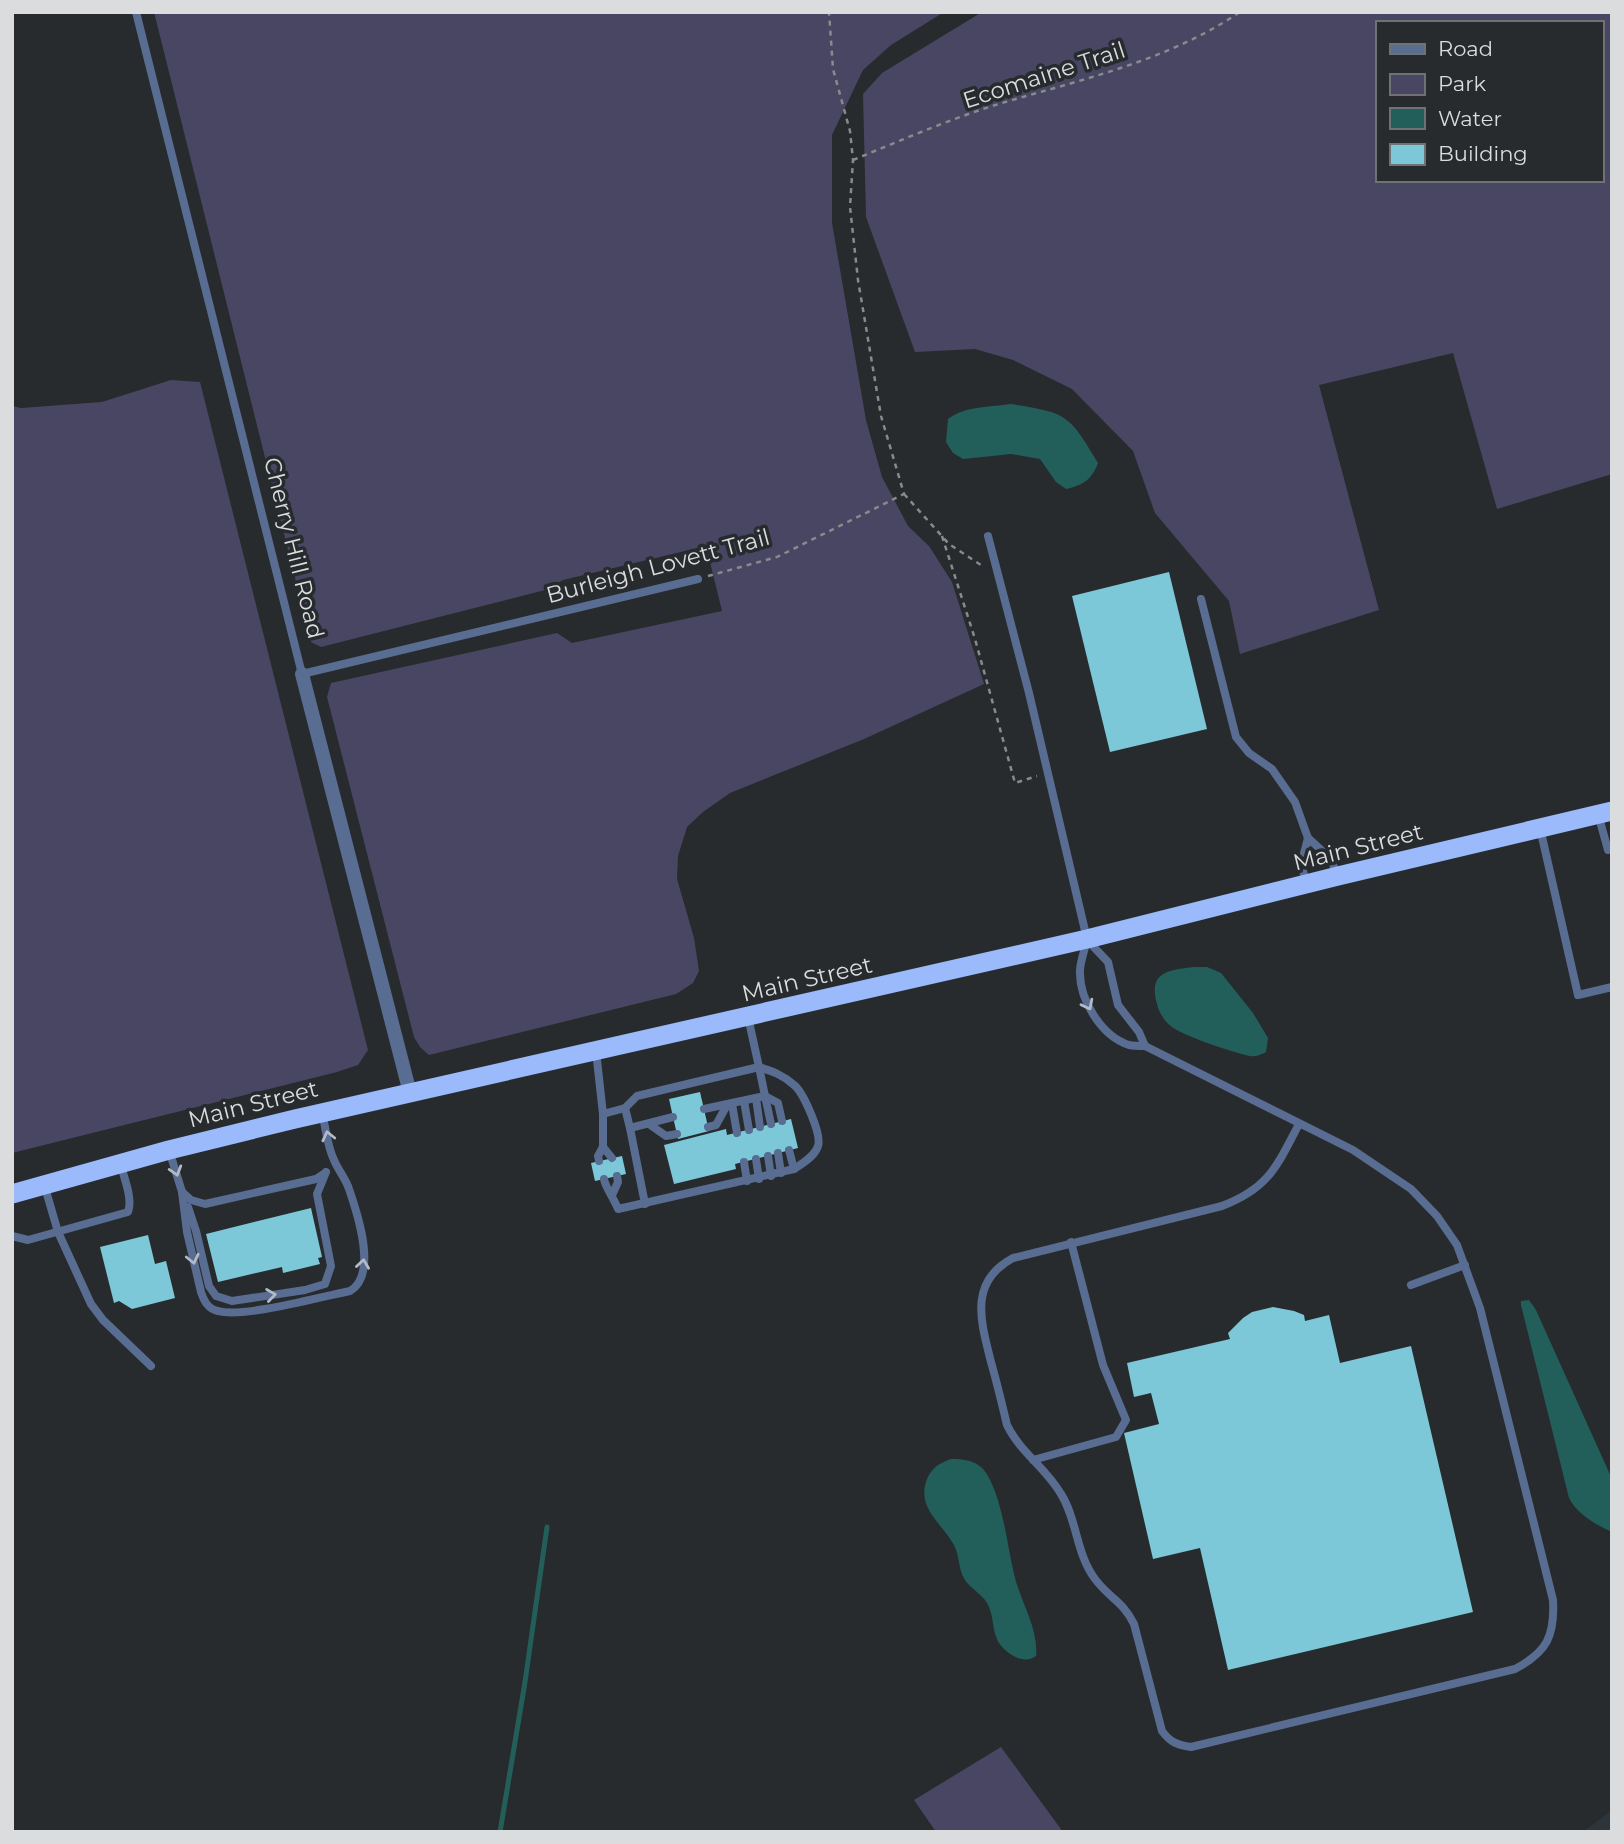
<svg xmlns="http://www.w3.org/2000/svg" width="1624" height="1844" font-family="Montserrat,sans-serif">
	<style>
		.built { fill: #2d353b }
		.green { fill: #494663; fill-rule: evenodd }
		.water { fill: #225f5a }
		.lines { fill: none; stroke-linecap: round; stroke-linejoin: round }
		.stream { stroke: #225f5a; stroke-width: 5 }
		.building { fill: #7cc8d8 }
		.path { stroke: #888b8d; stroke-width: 2.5; stroke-dasharray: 5 5; stroke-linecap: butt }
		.service { stroke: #596c91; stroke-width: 8 }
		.minor { stroke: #596c91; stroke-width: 14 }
		.trunk { stroke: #9abafb; stroke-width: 19 }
		.oneway { stroke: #b3bac7 }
		.labels { text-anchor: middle; stroke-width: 7; stroke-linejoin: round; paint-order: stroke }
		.street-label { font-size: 23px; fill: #dadcde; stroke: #272b2d }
	</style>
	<rect width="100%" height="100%" fill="#272b2d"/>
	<!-- built -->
	<polygon class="built" points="1612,1810 1612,1832 1583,1832"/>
	<!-- green -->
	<g class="green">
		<polygon points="154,12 944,12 891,45 863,70 832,135 832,223 866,420 882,477 908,526 929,546 952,582 984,684 864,739 730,793 703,812 687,827 678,856 677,879 694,938 699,971 693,983 676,994 429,1055 420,1047 414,1037 327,697 331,683 557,633 572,643 722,611 706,546 563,580 549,589 321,647 311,642"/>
		<path d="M 982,12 L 1612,12 L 1612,474 L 1497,509 L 1453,353 L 1319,385 L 1379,610 L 1240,654 L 1229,601 L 1155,513 L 1133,451 L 1072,389 L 1013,360 L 975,349 L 915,352 L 866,217 L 863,94 L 882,73 ZM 1377,23 L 1601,23 L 1601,180 L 1377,180 Z"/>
		<polygon points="171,380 200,382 368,1050 358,1065 337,1072 12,1153 12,406 21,408 102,402"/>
		<polygon points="1001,1747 1063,1832 936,1832 914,1800"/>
	</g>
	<!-- water -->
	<g class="water">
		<path d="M 1011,404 C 1067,413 1069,414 1098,463 C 1092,479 1084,485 1066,489 L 1056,482 L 1040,459 L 1011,454 L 963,459 L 953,453 L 946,442 L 948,419 C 965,406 990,407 1011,404 Z"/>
		<path d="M 1194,967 L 1207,967 L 1221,973 L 1253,1013 L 1268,1038 L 1266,1052 C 1260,1055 1256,1057 1250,1056 C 1232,1052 1186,1037 1172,1027 C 1165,1022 1159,1013 1157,1004 C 1148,972 1168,970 1194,967 Z"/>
		<path d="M 1529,1300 L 1536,1310 L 1612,1479 L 1612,1532 C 1595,1524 1578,1515 1569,1498 L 1521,1305 L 1521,1301 Z"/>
		<path d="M 951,1459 C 966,1459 980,1461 988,1476 C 1003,1503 1007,1544 1014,1574 C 1020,1601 1039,1629 1036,1656 C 1025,1664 1012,1657 1003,1648 C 990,1634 996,1619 987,1603 C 982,1594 971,1589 965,1580 C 958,1570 960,1556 954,1545 C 941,1522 916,1508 927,1479 C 932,1467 940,1463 951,1459 Z"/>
	</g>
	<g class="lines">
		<!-- stream -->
		<polyline class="stream" points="500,1832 525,1682 547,1527"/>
	</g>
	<!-- building -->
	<g class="building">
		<polygon points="1169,572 1207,729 1110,752 1072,596"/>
		<polygon points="700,1092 709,1131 678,1139 669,1099"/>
		<polygon points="791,1119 798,1148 735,1164 736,1169 674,1184 664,1145 726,1129 727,1135"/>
		<polygon points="622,1156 626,1174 595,1181 591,1163"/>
		<polygon points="311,1208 322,1257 318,1258 320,1264 283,1273 282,1267 218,1282 206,1234"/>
		<polygon points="148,1235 155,1264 166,1261 175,1298 132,1309 119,1301 114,1303 100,1247"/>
		<polygon points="1273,1307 1294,1311 1304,1315 1305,1321 1329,1315 1340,1363 1411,1346 1473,1612 1228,1670 1200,1548 1153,1559 1124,1433 1159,1424 1151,1393 1134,1397 1127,1363 1230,1339 1228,1333 1243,1318 1252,1312"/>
	</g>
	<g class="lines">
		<!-- path -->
		<g class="path">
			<path d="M 853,160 C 902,140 952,118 1002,103 C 1084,79 1169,60 1240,12"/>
			<polyline points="904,494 949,544 984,567"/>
			<polyline points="942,536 975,639 1015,783 1037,776"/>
			<polyline points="708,576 777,557 904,494 881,416 858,280 850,207 853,160 850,131 833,69 829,12"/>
		</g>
		<!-- service -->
		<g class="service">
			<polyline points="136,12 302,674 698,579"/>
			<path d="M 988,536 L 1029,693 L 1087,939 C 1085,950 1080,961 1080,971 C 1079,999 1101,1036 1129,1045 C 1134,1046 1141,1046 1145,1046 L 1353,1150 L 1411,1189 L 1437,1216 L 1457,1245 L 1480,1308 L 1553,1600 C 1555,1636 1547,1652 1515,1669 L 1191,1747 C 1177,1745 1170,1742 1162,1731 L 1134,1624 C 1123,1601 1109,1598 1095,1579 C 1076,1554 1077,1519 1061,1494 C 1046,1468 1020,1452 1007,1425 C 1002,1404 997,1383 991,1362 C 981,1322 968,1282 1013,1258 L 1222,1206 C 1269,1188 1277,1166 1299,1124"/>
			<polyline points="1201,599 1236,737 1249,753 1272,769 1295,802 1308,838 1301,865 1307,884"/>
			<polyline points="1598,814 1608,850"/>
			<polyline points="1540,828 1578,995 1612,987"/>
			<polyline points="1308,838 1330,858 1338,876"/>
			<polyline points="1088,941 1108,962 1118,1005 1139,1032 1145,1046"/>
			<polyline points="596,1051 603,1114 625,1108 637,1096 759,1067 748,1017"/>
			<polyline points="765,1096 778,1103 782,1121"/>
			<polyline points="765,1096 771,1124"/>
			<polyline points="756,1098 760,1127"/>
			<polyline points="744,1101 749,1130"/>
			<polyline points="732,1104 737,1133"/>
			<polyline points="625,1108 630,1128 673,1117"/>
			<polyline points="649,1124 666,1136 677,1134"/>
			<polyline points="708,1127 716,1125 727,1105"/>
			<polyline points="630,1128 645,1204"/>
			<polyline points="603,1147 612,1158"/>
			<polyline points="169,1150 183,1195"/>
			<polyline points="789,1150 794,1169"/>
			<polyline points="778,1153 781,1173"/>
			<polyline points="768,1156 771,1176"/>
			<polyline points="756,1159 759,1179"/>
			<polyline points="599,1161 598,1156 603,1147 603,1114"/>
			<polyline points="744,1162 747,1181"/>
			<path d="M 604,1179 C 605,1187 614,1198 618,1209 L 794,1169 C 802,1164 815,1156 818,1146 C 822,1134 803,1092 794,1085 C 783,1075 772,1071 759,1067 L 765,1096 L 704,1109"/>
			<polyline points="44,1184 58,1232 91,1304 103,1320 151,1366"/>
			<path d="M 182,1192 L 187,1232 L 201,1292 C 204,1301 208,1309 218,1311 C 245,1318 319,1297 350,1291 C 378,1275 358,1215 349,1189 C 346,1179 338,1170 334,1160 C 327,1146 326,1128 322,1113"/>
			<polyline points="182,1192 191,1200 205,1204 316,1179 325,1173"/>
			<polyline points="613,1193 618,1182 617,1176"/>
			<polyline points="188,1207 196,1231 209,1286 216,1296 232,1301 305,1290 325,1284 331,1266 317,1194 326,1172"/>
			<path d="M 12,1236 L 28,1240 L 128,1212 C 133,1198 124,1179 121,1165"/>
			<polyline points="1411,1285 1465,1265"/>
			<polyline points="1033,1460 1116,1437 1126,1420 1103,1365 1071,1242"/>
		</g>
		<!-- minor -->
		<polyline class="minor" points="302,674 410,1093"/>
		<!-- trunk -->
		<polyline class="trunk" points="12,1194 169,1150 295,1119 1087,939 1338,876 1612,811"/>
	</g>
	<!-- one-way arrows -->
	<defs><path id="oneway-chevron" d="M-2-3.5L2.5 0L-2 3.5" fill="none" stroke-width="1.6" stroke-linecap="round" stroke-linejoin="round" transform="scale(1.75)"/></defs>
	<g class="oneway">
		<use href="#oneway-chevron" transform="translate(1088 1005) rotate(63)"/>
		<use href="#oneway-chevron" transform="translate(328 1136) rotate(-103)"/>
		<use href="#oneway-chevron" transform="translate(176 1171) rotate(73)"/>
		<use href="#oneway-chevron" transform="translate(193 1259) rotate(77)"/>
		<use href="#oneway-chevron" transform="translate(363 1264) rotate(-82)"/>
		<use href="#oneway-chevron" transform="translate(271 1295) rotate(-8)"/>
	</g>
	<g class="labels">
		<!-- street labels -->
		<g class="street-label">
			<text transform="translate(1044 75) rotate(-18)" y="8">Ecomaine Trail</text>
			<text transform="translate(294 548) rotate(76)" y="8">Cherry Hill Road</text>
			<text transform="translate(658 566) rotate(-15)" y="8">Burleigh Lovett Trail</text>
			<text transform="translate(1358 847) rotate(-14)" y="8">Main Street</text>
			<text transform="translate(807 979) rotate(-13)" y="8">Main Street</text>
			<text transform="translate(253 1104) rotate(-14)" y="8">Main Street</text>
		</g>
	</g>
	<!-- border -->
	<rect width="1624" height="1844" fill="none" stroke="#dadcde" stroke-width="28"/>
	<!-- legend -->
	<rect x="1376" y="21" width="228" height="161" fill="#272b2d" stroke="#6f7274" stroke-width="2"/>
	<rect x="1390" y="44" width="35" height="10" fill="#596c91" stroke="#6f7274" stroke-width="2"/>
	<text x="1438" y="56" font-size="21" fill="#dadcde">Road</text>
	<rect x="1390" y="74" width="35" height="21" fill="#494663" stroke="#6f7274" stroke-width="2"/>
	<text x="1438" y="91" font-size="21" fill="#dadcde">Park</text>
	<rect x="1390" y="108" width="35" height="21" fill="#225f5a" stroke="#6f7274" stroke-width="2"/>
	<text x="1438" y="126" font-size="21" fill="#dadcde">Water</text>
	<rect x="1390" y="144" width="35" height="21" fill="#7cc8d8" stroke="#6f7274" stroke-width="2"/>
	<text x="1438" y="161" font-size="21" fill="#dadcde">Building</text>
</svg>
